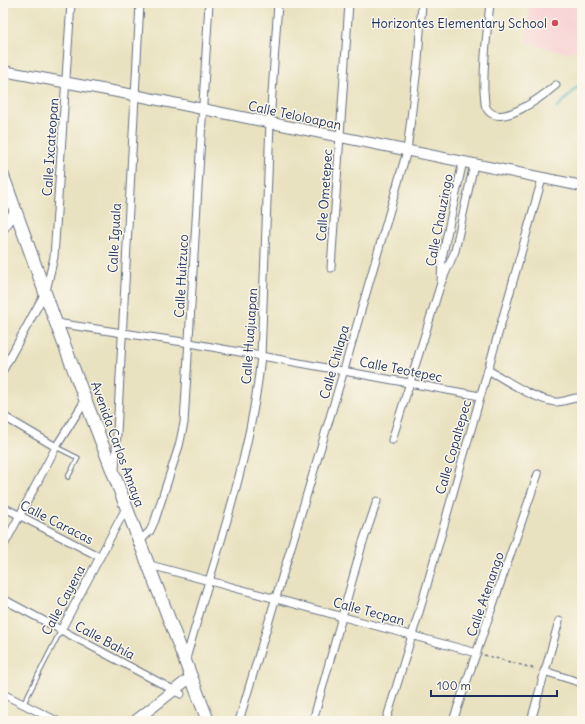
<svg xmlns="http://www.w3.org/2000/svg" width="585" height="724" font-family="Delius,sans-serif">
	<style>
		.built { fill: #f7cfd2 }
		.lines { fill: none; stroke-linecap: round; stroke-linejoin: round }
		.stream { stroke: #44b3be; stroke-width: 2.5 }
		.lane-casing { stroke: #636e80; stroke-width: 5.5 }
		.street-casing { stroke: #636e80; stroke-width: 9 }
		.secondary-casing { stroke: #636e80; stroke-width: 12 }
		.primary-casing { stroke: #636e80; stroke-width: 14 }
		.path { stroke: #636e80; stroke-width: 1.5; stroke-dasharray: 3 3; stroke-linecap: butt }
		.lane { stroke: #fff; stroke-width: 3.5 }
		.street { stroke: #fff; stroke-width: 7 }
		.secondary { stroke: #fff; stroke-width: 10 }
		.primary { stroke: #fff; stroke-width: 12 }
		.poi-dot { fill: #d1495b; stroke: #fbf7ec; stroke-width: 1.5 }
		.labels { text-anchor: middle; stroke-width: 3; stroke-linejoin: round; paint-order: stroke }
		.poi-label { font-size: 13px; fill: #1b2f5e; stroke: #fbf7ec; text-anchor: end }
		.street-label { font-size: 13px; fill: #1b2f5e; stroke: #fbf7ec }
	</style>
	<rect width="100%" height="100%" fill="#fbf7ec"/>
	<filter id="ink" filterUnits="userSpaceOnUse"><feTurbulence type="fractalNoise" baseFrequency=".025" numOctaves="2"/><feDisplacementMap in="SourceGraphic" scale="8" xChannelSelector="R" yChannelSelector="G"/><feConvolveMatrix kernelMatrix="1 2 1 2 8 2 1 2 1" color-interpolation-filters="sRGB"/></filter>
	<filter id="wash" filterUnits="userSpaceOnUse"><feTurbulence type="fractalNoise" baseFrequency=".012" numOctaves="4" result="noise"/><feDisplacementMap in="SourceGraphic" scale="16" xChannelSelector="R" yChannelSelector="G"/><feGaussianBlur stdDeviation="0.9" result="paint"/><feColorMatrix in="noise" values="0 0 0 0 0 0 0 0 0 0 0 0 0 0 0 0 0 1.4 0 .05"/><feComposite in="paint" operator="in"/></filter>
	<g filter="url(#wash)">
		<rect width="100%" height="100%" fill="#e9e2c0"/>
		<!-- built -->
		<polygon class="built" points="529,3 582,3 582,43 576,49 568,53 527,43"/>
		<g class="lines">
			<!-- stream -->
			<polyline class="stream" points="557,108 582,82"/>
		</g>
	</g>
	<g filter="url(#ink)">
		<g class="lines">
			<!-- lane casing -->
			<g class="lane-casing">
				<g id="lane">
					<polyline points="56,447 78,458 68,477"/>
					<polyline points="23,705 61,630"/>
				</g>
			</g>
			<!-- street casing -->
			<g class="street-casing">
				<g id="street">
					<path d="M 490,3 C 487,33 483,62 484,92 C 485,96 484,103 486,107 C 497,132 544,95 556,85"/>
					<polyline points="331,268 349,3"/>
					<polyline points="441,283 442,258 463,161"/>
					<polyline points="56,323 190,343 480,396"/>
					<polyline points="3,370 46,291 54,257 71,3"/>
					<path d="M 488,370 C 508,381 531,398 555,402 C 565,403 573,396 582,398"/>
					<polyline points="3,416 56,447"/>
					<polyline points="392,440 441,283 455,251 474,164"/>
					<polyline points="115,470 140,3"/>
					<polyline points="3,507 100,557"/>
					<polyline points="140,541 150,531 155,520 179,446 184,423 209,3"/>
					<polyline points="3,547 56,447 86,399"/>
					<polyline points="150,565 477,653"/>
					<polyline points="3,599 181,694"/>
					<polyline points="61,630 126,508"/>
					<path d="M 186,659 C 214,559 251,460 261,356 L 270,123 L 278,3"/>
					<polyline points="544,671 582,683"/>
					<polyline points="3,694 57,721"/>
					<polyline points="239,721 344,370 407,151 418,60 422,3"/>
					<polyline points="313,721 362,545 377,501"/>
					<polyline points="386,721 423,599 542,179"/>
					<polyline points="453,721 538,474"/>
					<polyline points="531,721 559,621"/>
				</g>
			</g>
			<!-- secondary casing -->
			<g class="secondary-casing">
				<g id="secondary">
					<polyline points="3,71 134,95 582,186"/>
					<polyline points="3,228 15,212"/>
					<polyline points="135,721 191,677"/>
				</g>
			</g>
			<!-- primary casing -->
			<g class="primary-casing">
				<polyline id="primary" points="3,176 56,323 208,721"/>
			</g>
			<!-- path -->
			<polyline class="path" points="484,655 536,669"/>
			<!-- lane -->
			<use href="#lane" class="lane"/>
			<!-- street -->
			<use href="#street" class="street"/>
			<!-- secondary -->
			<use href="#secondary" class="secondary"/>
			<!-- primary -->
			<use href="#primary" class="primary"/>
		</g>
	</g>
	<!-- markers -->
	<circle class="poi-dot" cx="555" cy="23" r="4"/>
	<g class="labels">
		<!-- poi labels -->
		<g class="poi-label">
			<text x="547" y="28">Horizontes Elementary School</text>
		</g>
		<!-- street labels -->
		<g class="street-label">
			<text transform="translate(295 115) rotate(12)" y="5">Calle Teloloapan</text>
			<text transform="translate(50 147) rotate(-86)" y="5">Calle Ixcateopan</text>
			<text transform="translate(324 195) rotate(-86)" y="5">Calle Ometepec</text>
			<text transform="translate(439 220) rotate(-79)" y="5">Calle Chauzingo</text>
			<text transform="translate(114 238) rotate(-87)" y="5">Calle Iguala</text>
			<text transform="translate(181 276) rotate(-87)" y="5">Calle Huitzuco</text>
			<text transform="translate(249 336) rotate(-86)" y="5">Calle Huajuapan</text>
			<text transform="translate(334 362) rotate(-74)" y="5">Calle Chilapa</text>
			<text transform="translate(401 369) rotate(11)" y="5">Calle Teotepec</text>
			<text transform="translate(118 444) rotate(70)" y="5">Avenida Carlos Amaya</text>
			<text transform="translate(453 447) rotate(-74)" y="5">Calle Copaltepec</text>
			<text transform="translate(57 522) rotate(27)" y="5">Calle Caracas</text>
			<text transform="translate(485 594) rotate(-71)" y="5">Calle Atenango</text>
			<text transform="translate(63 600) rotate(-62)" y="5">Calle Cayena</text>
			<text transform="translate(369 611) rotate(15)" y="5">Calle Tecpan</text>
			<text transform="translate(105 640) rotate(28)" y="5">Calle Bahía</text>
		</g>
	</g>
	<!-- margin -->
	<rect width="585" height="724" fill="none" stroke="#fbf7ec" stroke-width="16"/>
	<!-- scale -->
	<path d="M431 690v6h126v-6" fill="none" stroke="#1b2f5e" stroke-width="2"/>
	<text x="437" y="690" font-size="12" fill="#1b2f5e" stroke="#fbf7ec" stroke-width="3" paint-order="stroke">100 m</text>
</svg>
